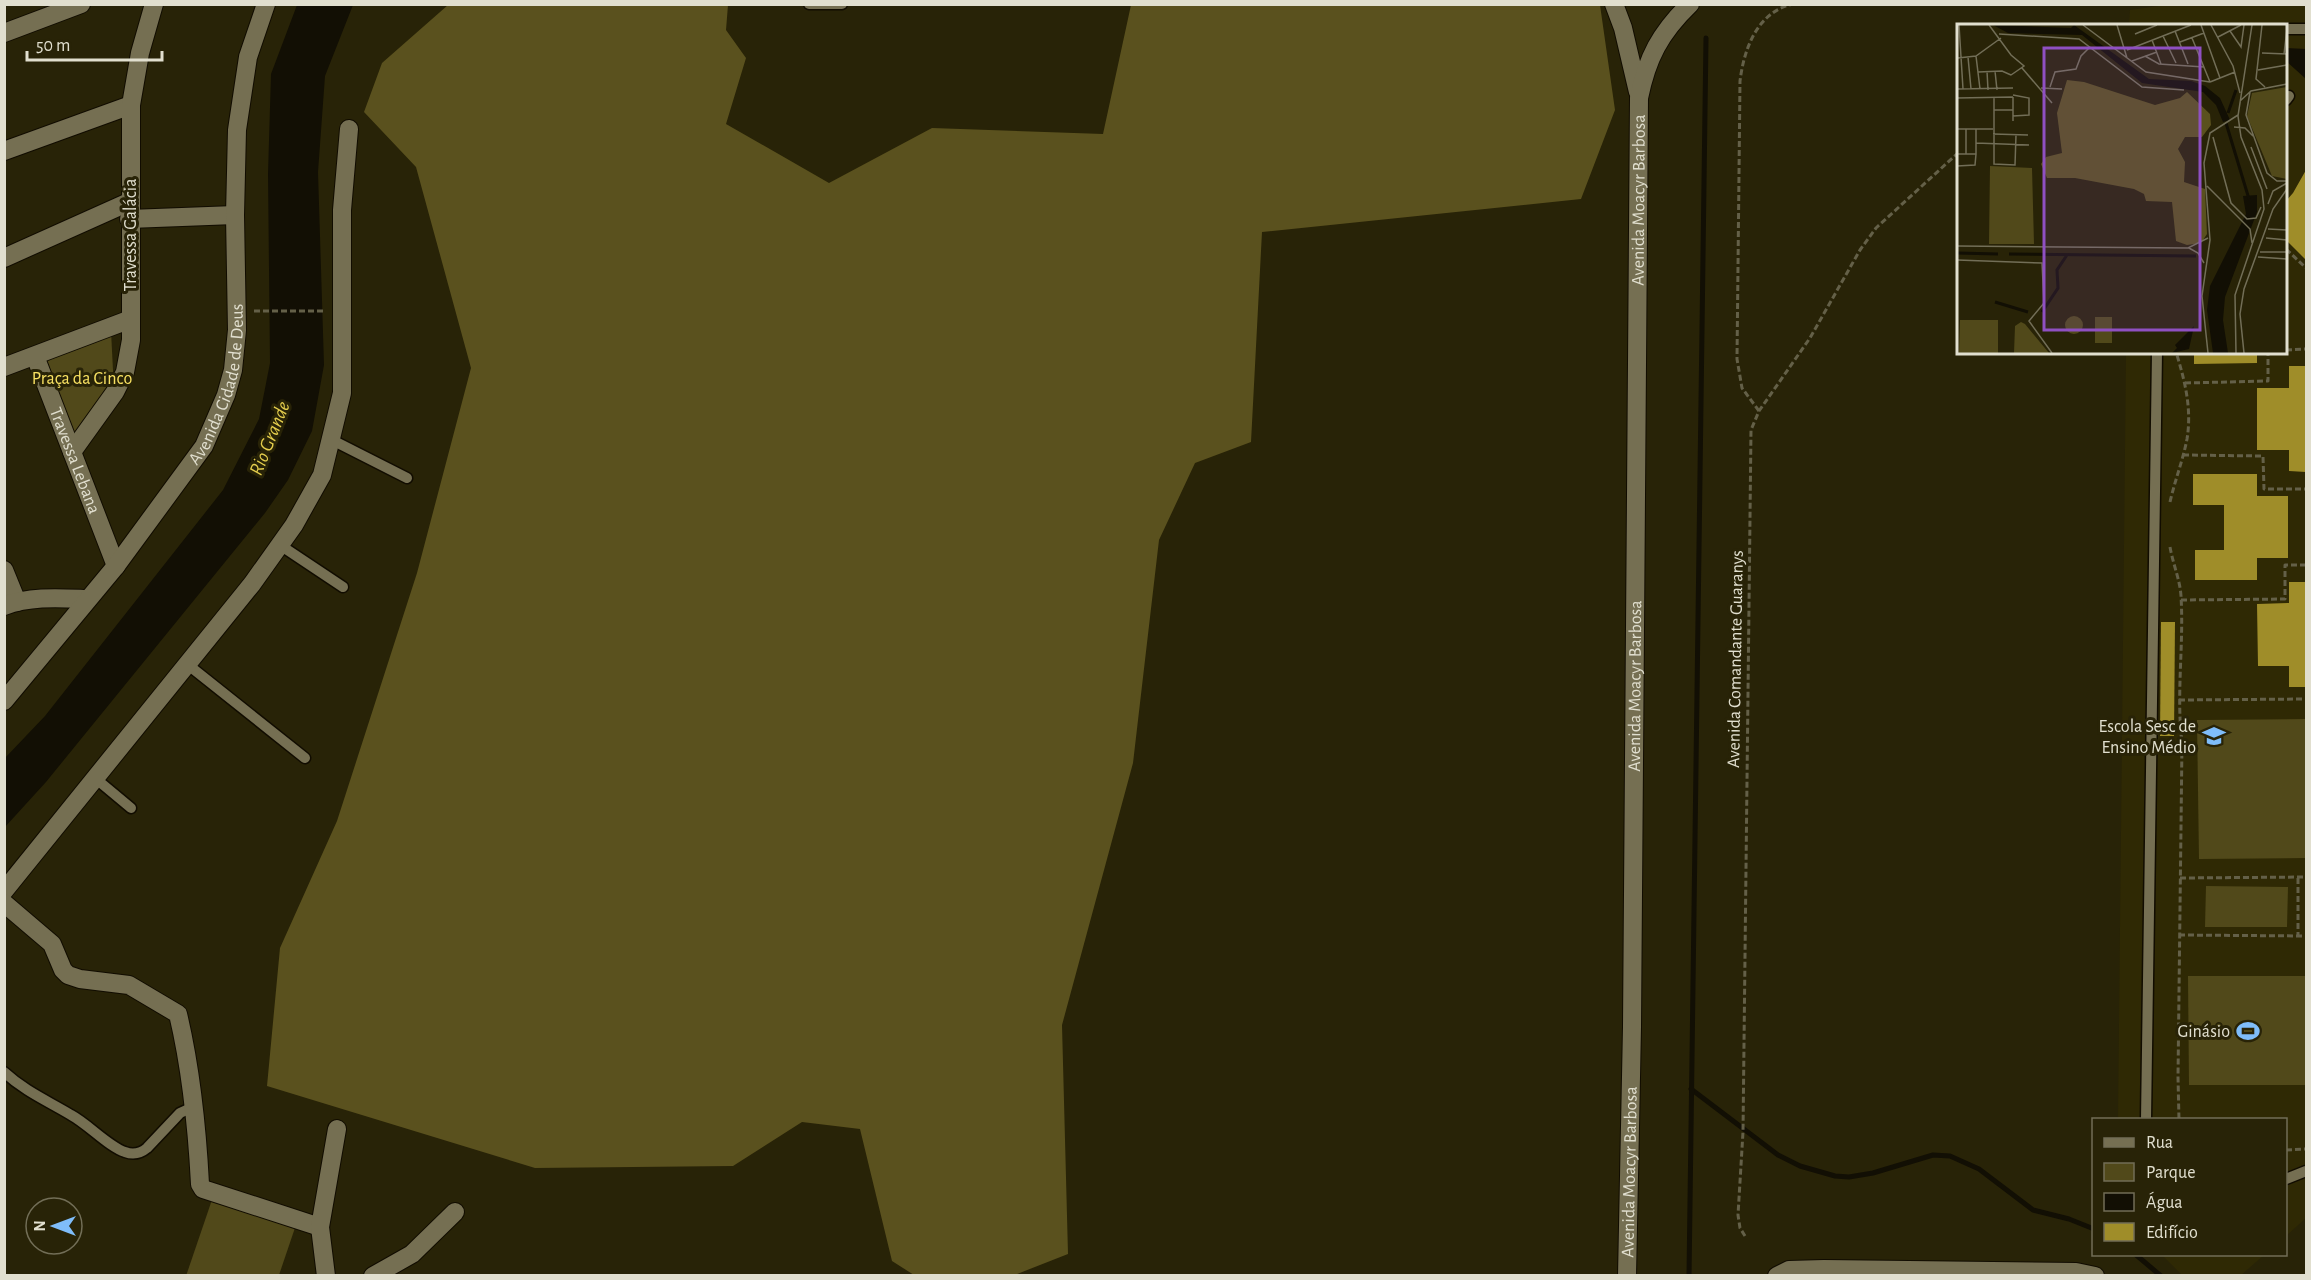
<svg xmlns="http://www.w3.org/2000/svg" width="2311" height="1280" font-family="'Alegreya Sans',sans-serif">
	<style>
		.built { fill: #2f2904 }
		.green { fill: #51491a }
		.forest { fill: #5a511e }
		.water { fill: #120f04 }
		.lines { fill: none; stroke-linecap: round; stroke-linejoin: round }
		.stream { stroke: #120f04; stroke-width: 5 }
		.building { fill: #9f8d29 }
		.service-casing { stroke: #110c00; stroke-width: 13 }
		.minor-casing { stroke: #110c00; stroke-width: 20 }
		.tertiary-casing { stroke: #110c00; stroke-width: 20 }
		.path { stroke: #646048; stroke-width: 3; stroke-dasharray: 6 3; stroke-linecap: butt }
		.service { stroke: #756f52; stroke-width: 10 }
		.minor { stroke: #756f52; stroke-width: 18 }
		.tertiary { stroke: #756f52; stroke-width: 18 }
		.labels { text-anchor: middle; stroke-width: 6; stroke-linejoin: round; paint-order: stroke }
		.street-label { font-size: 18px; fill: #e1dfcf; stroke: #282307 }
		.park-label { font-size: 18px; fill: #f8e162; stroke: #282307 }
		.poi-label { font-size: 18px; fill: #e1dfcf; stroke: #282307; text-anchor: end }
		.water-label { font-size: 20px; font-style: italic; fill: #e5ce4d; stroke: #282307 }
		.inset-river { fill: none; stroke: #120f04; stroke-width: 3 }
		.inset-road { fill: none; stroke: #726e57; stroke-width: 1.5 }
		.view { fill: #8f50c2; fill-opacity: 0.15; stroke: #8f50c2; stroke-width: 3 }
		.inset-edge { fill: none; stroke: #e1dfcf; stroke-width: 3 }
	</style>
	<rect width="100%" height="100%" fill="#282307"/>
	<!-- built -->
	<g class="built">
		<polygon points="2172,4 2306,5 2306,1218 2286,1236 2286,1120 2118,1120 2126,353 2286,352 2286,26 2129,25 2130,10"/>
		<polygon points="2162,1255 2264,1255 2240,1276 2182,1275"/>
	</g>
	<!-- green -->
	<g class="green">
		<polygon points="111,331 114,390 71,437 41,361"/>
		<polygon points="2306,719 2306,858 2199,859 2197,720"/>
		<polygon points="2206,886 2288,887 2287,927 2205,927"/>
		<polygon points="2188,976 2306,976 2306,1085 2189,1085"/>
		<polygon points="216,1188 299,1216 279,1275 186,1276"/>
	</g>
	<!-- forest -->
	<polygon class="forest" points="448,5 728,5 726,30 746,58 726,124 829,183 932,128 1103,134 1131,5 1600,5 1615,110 1581,199 1262,232 1251,442 1195,463 1159,540 1133,763 1062,1025 1068,1254 1012,1276 914,1275 892,1261 860,1129 802,1122 733,1166 535,1168 267,1086 280,948 337,821 417,573 471,368 416,167 364,112 382,63"/>
	<!-- water -->
	<g class="water">
		<polygon points="297,5 353,5 325,76 318,172 324,365 312,431 288,480 265,513 46,782 5,827 5,758 45,716 223,490 259,419 270,363 268,174 271,74"/>
		<polygon points="2286,48 2306,49 2306,79 2286,61"/>
	</g>
	<g class="lines">
		<!-- stream -->
		<g class="stream">
			<polyline points="1691,1089 1778,1155 1800,1166 1835,1176 1849,1177 1873,1173 1933,1155 1950,1156 1979,1169 2033,1210 2069,1219 2094,1229"/>
			<polyline points="2135,1254 2161,1276"/>
			<polyline points="1689,1276 1706,38"/>
		</g>
	</g>
	<!-- building -->
	<g class="building">
		<polygon points="2306,170 2306,258 2305,259 2286,240 2286,201 2293,193"/>
		<rect x="2286" y="280" width="2" height="62"/>
		<polygon points="2194,352 2257,352 2257,363 2194,364"/>
		<polygon points="2289,366 2306,366 2306,472 2289,471 2289,450 2257,450 2257,388 2289,388"/>
		<polygon points="2193,474 2257,474 2257,496 2288,496 2288,558 2257,558 2257,580 2195,580 2195,550 2224,550 2224,505 2193,505"/>
		<polygon points="2289,582 2306,582 2306,687 2289,687 2289,666 2258,666 2257,604 2289,603"/>
		<polygon points="2161,622 2175,622 2174,736 2160,736"/>
	</g>
	<g class="lines">
		<!-- service casing -->
		<g class="service-casing">
			<g id="service">
				<polyline points="809,4 842,4"/>
				<polyline points="2286,29 2306,29"/>
				<polyline points="2286,100 2289,96"/>
				<polyline points="332,440 407,478"/>
				<polyline points="280,545 343,587"/>
				<polyline points="187,664 305,758"/>
				<polyline points="95,778 131,808"/>
				<path d="M 4,1072 C 26,1092 46,1100 71,1115 C 88,1124 109,1147 125,1152 C 133,1155 141,1153 147,1148 L 180,1113 L 193,1107"/>
				<polyline points="2146,1120 2157,352"/>
				<polyline points="2286,1179 2306,1171"/>
			</g>
		</g>
		<!-- minor casing -->
		<g class="minor-casing">
			<g id="minor">
				<polyline points="4,33 81,4"/>
				<polyline points="4,151 131,105"/>
				<polyline points="129,219 235,215"/>
				<polyline points="4,258 129,202"/>
				<path id="s1" d="M 35,356 L 116,566"/>
				<polyline points="4,367 131,319"/>
				<polyline points="72,452 115,392 125,372 131,340 131,105 140,53 154,4"/>
				<polyline points="4,570 17,602"/>
				<path d="M 4,606 C 30,596 59,598 86,599"/>
				<polyline points="4,891 252,584 294,525 322,475 342,393 342,210 349,129"/>
				<path d="M 4,903 L 52,944 L 63,970 L 68,975 L 80,979 L 129,985 L 178,1014 C 191,1069 197,1127 200,1184 L 203,1189 L 320,1227"/>
				<polyline points="326,1276 320,1227 337,1129"/>
				<polyline points="373,1276 412,1254 455,1212"/>
				<polyline points="1777,1276 1789,1270 1824,1269 2076,1272 2095,1276"/>
			</g>
		</g>
		<!-- tertiary casing -->
		<g class="tertiary-casing">
			<g id="tertiary">
				<polyline points="1614,4 1623,28 1638,92"/>
				<path id="s2" d="M 4,701 L 116,566 L 204,446 L 226,395 L 233,370 L 237,330 L 235,215 L 237,130 L 248,57 L 266,4"/>
				<path id="s3" d="M 1627,1276 L 1632,1027 L 1639,98 C 1647,58 1660,33 1690,4"/>
			</g>
		</g>
		<!-- path -->
		<g class="path">
			<polyline points="2286,249 2306,268"/>
			<polyline points="254,311 325,311"/>
			<polyline points="2286,350 2306,349"/>
			<polyline points="2185,383 2268,381 2268,352"/>
			<path d="M 1759,411 L 1742,388 L 1737,359 L 1740,81 C 1744,49 1757,12 1793,4"/>
			<polyline points="2183,455 2263,456 2264,489 2306,489"/>
			<path d="M 2170,502 C 2175,480 2183,460 2187,439 C 2192,409 2185,381 2176,352"/>
			<path d="M 2170,547 C 2173,564 2180,580 2181,596 C 2184,645 2176,694 2182,743 L 2178,1077 L 2179,1120"/>
			<polyline points="2181,600 2285,599 2285,565 2306,565"/>
			<polyline points="2179,700 2306,699"/>
			<polyline points="2180,878 2306,877"/>
			<polyline points="2298,878 2298,936"/>
			<polyline points="2179,935 2306,936"/>
			<polyline points="2286,1150 2306,1149"/>
			<polyline points="1745,1236 1740,1228 1738,1215 1743,1132 1751,430 1759,411 1810,338 1860,250 1876,228 1958,153"/>
		</g>
		<!-- service -->
		<use href="#service" class="service"/>
		<!-- minor -->
		<use href="#minor" class="minor"/>
		<!-- tertiary -->
		<use href="#tertiary" class="tertiary"/>
	</g>
	<!-- icons -->
	<defs>
		<g id="school-bare" transform="scale(1.8)"><path d="M0-5L7-2L0 1L-7-2ZM-4 1L0 2.5L4 1V4Q0 6-4 4Z" fill="#7fbdfa" stroke="#282307" stroke-width="2.5" paint-order="stroke"/></g>
		<g id="stadium-bare" transform="scale(1.8)"><path d="M0-5a6.5 5 0 1 0 0 10a6.5 5 0 1 0 0-10ZM-3.5-1.8h7v3.6h-7Z" fill="#7fbdfa" stroke="#282307" stroke-width="2.5" paint-order="stroke"/></g>
	</defs>
	<g fill-rule="evenodd">
		<use href="#school-bare" x="2214" y="736"/>
		<use href="#stadium-bare" x="2248" y="1031"/>
	</g>
	<g class="labels">
		<!-- street labels -->
		<g class="street-label">
			<text dy="6" stroke="none"><textPath href="#s3" startOffset="1076">Avenida Moacyr Barbosa</textPath></text>
			<text transform="translate(130 235) rotate(-90)" y="6">Travessa Galácia</text>
			<text dy="6" stroke="none"><textPath href="#s2" startOffset="388">Avenida Cidade de Deus</textPath></text>
			<text dy="6" stroke="none"><textPath href="#s1" startOffset="112">Travessa Lebana</textPath></text>
			<text transform="translate(1735 659) rotate(-89)" y="6">Avenida Comandante Guaranys</text>
			<text dy="6" stroke="none"><textPath href="#s3" startOffset="590">Avenida Moacyr Barbosa</textPath></text>
			<text dy="6" stroke="none"><textPath href="#s3" startOffset="104">Avenida Moacyr Barbosa</textPath></text>
		</g>
		<!-- park labels -->
		<g class="park-label">
			<text x="82" y="384">Praça da Cinco</text>
		</g>
		<!-- poi labels -->
		<g class="poi-label">
			<text x="2196" y="732">Escola Sesc de<tspan x="2196" dy="21">Ensino Médio</tspan></text>
			<text x="2230" y="1037">Ginásio</text>
		</g>
		<!-- water labels -->
		<g class="water-label">
			<text transform="translate(269 438) rotate(-68)" y="7">Rio Grande</text>
		</g>
	</g>
	<!-- overview -->
	<g transform="translate(1957 24)">
		<rect width="330" height="330" fill="#282307"/>
		<path d="M 330,63 L 330,155 L 315,152 L 290,92 L 295,69 ZM 33,142 L 75,144 L 77,220 L 32,220 ZM108 301a9 9 0 1 1 18 0a9 9 0 1 1-18 0ZM 138,293 L 155,293 L 155,319 L 138,319 ZM 3,296 L 41,296 L 41,329 L 2,329 ZM 64,298 L 68,300 L 92,329 L 57,329 L 58,302 Z" fill="#51491a"/>
		<path d="M 110,56 L 127,58 L 198,81 L 223,74 L 230,68 L 253,90 L 254,101 L 245,113 L 228,113 L 221,125 L 228,138 L 227,158 L 248,165 L 250,210 L 244,219 L 230,221 L 219,217 L 215,178 L 189,177 L 187,170 L 177,165 L 118,154 L 90,154 L 84,140 L 89,133 L 105,129 L 100,89 Z" fill="#5a511e"/>
		<path d="M 36,1 L 114,4 L 117,1 L 192,55 L 234,57 L 248,62 L 263,74 L 273,96 L 266,98 L 259,81 L 246,68 L 185,59 L 125,11 L 51,9 ZM 300,171 L 300,188 L 268,273 L 266,296 L 271,329 L 256,329 L 250,286 L 253,262 L 289,190 L 286,172 ZM 237,302 L 232,325 L 215,329 L 220,324 L 218,321 Z" fill="#120f04"/>
		<path class="inset-river" d="M 271,89 L 279,66M 269,99 L 292,175M 0,229 L 41,230M 52,230 L 239,232M 38,278 L 71,288M 85,288 L 101,264 L 100,246 L 110,231"/>
		<path class="inset-road" d="M 2,1 L 6,65M 32,1 L 54,31 L 67,42 L 54,51M 126,1 L 189,48 L 253,58M 160,1 L 170,34M 244,1 L 263,54M 254,1 L 276,42 L 283,69M 305,1 L 299,55 L 308,63M 218,7 L 231,40M 273,7 L 284,23 L 287,1M 42,10 L 122,15 L 185,63 L 227,66M 178,10 L 200,1M 206,12 L 219,39M 261,13 L 284,1M 235,14 L 253,58M 195,16 L 204,40M 223,18 L 247,9M 170,26 L 234,1M 305,29 L 330,30M 327,30 L 330,5M 19,32 L 23,65M 188,32 L 202,40 L 247,43M 11,33 L 14,65M 1,34 L 19,32 L 44,14M 175,37 L 200,28M 65,44 L 95,79M 301,46 L 330,41M 30,47 L 31,66M 38,47 L 40,66M 21,48 L 45,47 L 54,51M 253,58 L 278,48M 93,63 L 98,48 L 119,45 L 124,32 L 133,23M 84,64 L 105,65M 0,65 L 56,64M 293,68 L 289,91 L 310,149 L 320,157 L 330,157M 37,73 L 37,140 L 58,141 L 59,111M 0,74 L 56,73M 283,77 L 294,67 L 330,60M 37,86 L 56,86M 56,92 L 72,91 L 72,74 L 56,71M 56,97 L 56,73M 277,103 L 288,104 L 296,112M 0,105 L 36,105M 36,110 L 71,111M 256,113 L 274,179 L 290,195 L 299,194 L 304,183M 19,119 L 72,121M 294,123 L 310,165M 0,130 L 19,130 L 19,105M 9,130 L 9,105M 0,142 L 18,141 L 19,130M 250,162 L 293,205 L 295,219M 311,180 L 316,167 L 330,159M 311,205 L 330,206M 309,214 L 330,216M 0,222 L 231,224 L 251,214M 232,224 L 241,229 L 247,239M 303,228 L 330,228M 301,233 L 330,235M 0,236 L 85,239 L 87,279 L 72,297 L 95,329M 251,329 L 245,272 L 253,216 L 247,139 L 253,109 L 281,91M 279,329 L 278,271 L 307,185 L 305,166 L 284,113 L 281,92 L 295,1M 287,329 L 283,290 L 287,265 L 316,185 L 330,165"/>
		<path class="view" d="M 87,24 L 243,24 L 243,306 L 87,306 Z"/>
		<rect width="330" height="330" class="inset-edge"/>
	</g>
	<!-- border -->
	<rect width="2311" height="1280" fill="none" stroke="#e1dfcf" stroke-width="12"/>
	<!-- legend -->
	<rect x="2092" y="1118" width="195" height="138" fill="#282307" stroke="#726e57" stroke-width="1.5"/>
	<rect x="2104" y="1138" width="30" height="9" fill="#756f52" stroke="#726e57" stroke-width="1.5"/>
	<text x="2146" y="1148" font-size="18" fill="#e1dfcf">Rua</text>
	<rect x="2104" y="1163" width="30" height="18" fill="#51491a" stroke="#726e57" stroke-width="1.5"/>
	<text x="2146" y="1178" font-size="18" fill="#e1dfcf">Parque</text>
	<rect x="2104" y="1193" width="30" height="18" fill="#120f04" stroke="#726e57" stroke-width="1.5"/>
	<text x="2146" y="1208" font-size="18" fill="#e1dfcf">Água</text>
	<rect x="2104" y="1223" width="30" height="18" fill="#9f8d29" stroke="#726e57" stroke-width="1.5"/>
	<text x="2146" y="1238" font-size="18" fill="#e1dfcf">Edifício</text>
	<!-- north arrow -->
	<g transform="translate(54 1226) rotate(270)"><circle r="28" fill="#282307" stroke="#726e57" stroke-width="1.5"/>
	<path d="M0-4.5L10 22L0 15L-10 22Z" fill="#7fbdfa"/>
	<text y="-9" font-size="16" font-weight="bold" text-anchor="middle" fill="#e1dfcf">N</text>
	</g>
	<!-- scale -->
	<path d="M27 51v9h135v-9" fill="none" stroke="#e1dfcf" stroke-width="3"/>
	<text x="36" y="51" font-size="18" fill="#e1dfcf" stroke="#282307" stroke-width="4.5" paint-order="stroke">50 m</text>
</svg>
